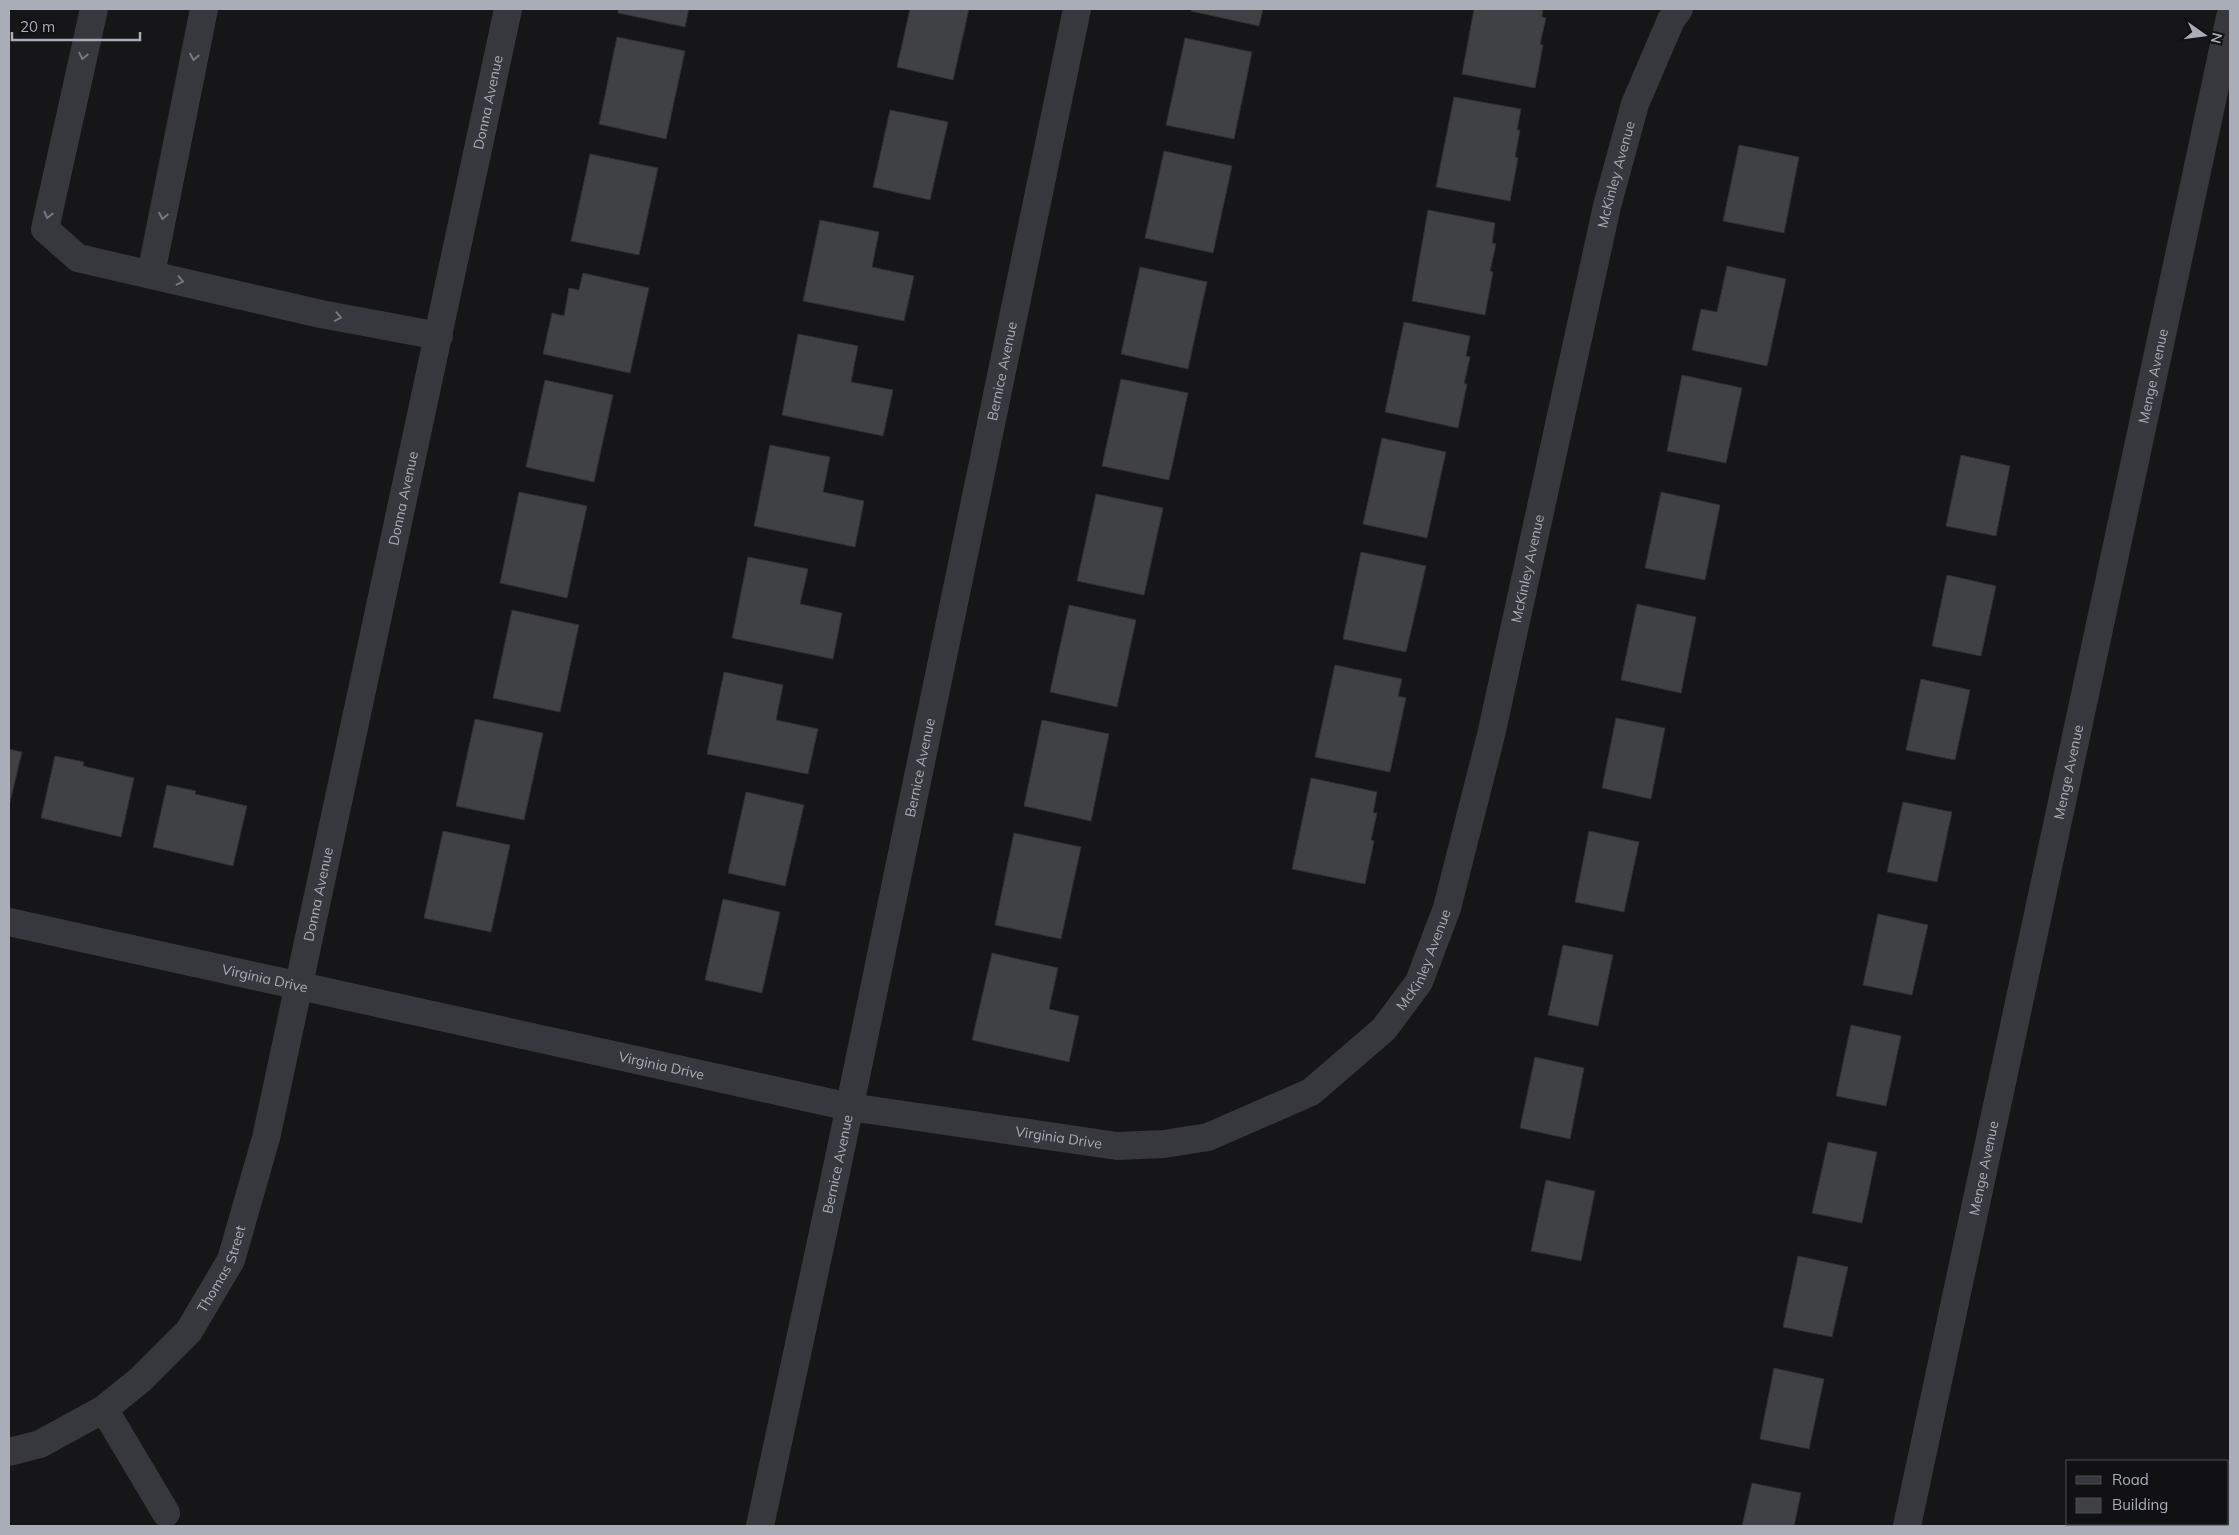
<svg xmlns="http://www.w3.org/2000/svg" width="2239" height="1535" font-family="Mulish,sans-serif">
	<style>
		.building { fill: #404145; stroke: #303034 }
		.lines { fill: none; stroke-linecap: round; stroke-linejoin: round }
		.minor { stroke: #37383d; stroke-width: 28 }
		.oneway { stroke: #757881 }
		.labels { text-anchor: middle; stroke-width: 4; stroke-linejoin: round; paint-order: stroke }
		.street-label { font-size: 14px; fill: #a8adb8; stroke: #111113 }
	</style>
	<rect width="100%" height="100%" fill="#161618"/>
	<!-- building -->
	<g class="building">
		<polygon points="618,9 689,9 685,27 618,13"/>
		<polygon points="910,9 969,9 953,80 897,67"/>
		<polygon points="1192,9 1263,9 1259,26 1191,11"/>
		<polygon points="1474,9 1543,9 1542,17 1546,18 1540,44 1543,45 1535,88 1462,74"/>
		<polygon points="617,37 685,51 666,139 599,124"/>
		<polygon points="1185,38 1252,52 1234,139 1166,125"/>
		<polygon points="1454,97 1521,109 1517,130 1520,130 1515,157 1518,158 1510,201 1436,187"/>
		<polygon points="890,110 948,122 930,200 873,187"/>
		<polygon points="1739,145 1799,157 1784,233 1723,221"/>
		<polygon points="1164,151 1232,166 1213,253 1145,238"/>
		<polygon points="590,154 658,168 639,255 571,241"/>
		<polygon points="1428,210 1495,223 1492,243 1496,244 1490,271 1493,272 1485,315 1412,301"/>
		<polygon points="820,220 879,232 872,267 914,276 904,321 803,301"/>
		<polygon points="1727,266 1786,279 1767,366 1692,350 1701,309 1717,312"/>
		<polygon points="1140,267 1207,282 1188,369 1121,354"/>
		<polygon points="583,273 649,288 630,373 543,354 552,313 564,316 569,288 579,290"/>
		<polygon points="1404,322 1470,336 1466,356 1470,357 1464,384 1467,384 1458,428 1385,412"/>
		<polygon points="798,334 858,346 851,382 893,390 883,436 782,415"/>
		<polygon points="1682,375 1742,388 1726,463 1667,451"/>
		<polygon points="1121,379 1188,393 1169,480 1102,466"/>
		<polygon points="545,380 613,395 594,482 526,467"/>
		<polygon points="1382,438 1446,452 1427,538 1363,524"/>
		<polygon points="770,445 830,457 823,492 864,501 855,547 754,526"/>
		<polygon points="1961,455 2010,466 1996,536 1946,526"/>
		<polygon points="519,492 587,506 567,598 500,583"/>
		<polygon points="1661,492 1720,505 1705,580 1645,568"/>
		<polygon points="1096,494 1163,508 1144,595 1077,581"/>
		<polygon points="1361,552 1426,566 1406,652 1343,639"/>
		<polygon points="748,557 808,569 800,604 842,613 833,659 732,638"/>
		<polygon points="1947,575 1996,586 1981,656 1932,646"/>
		<polygon points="1637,604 1696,617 1681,693 1621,680"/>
		<polygon points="1069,605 1136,620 1117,707 1050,692"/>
		<polygon points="512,610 579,625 560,712 493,698"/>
		<polygon points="1335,665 1402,679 1398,696 1406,698 1390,772 1315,757"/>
		<polygon points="724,672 783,685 776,720 818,729 808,774 707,754"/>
		<polygon points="1921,679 1970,690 1955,760 1906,750"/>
		<polygon points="1616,718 1665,728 1651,799 1602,788"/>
		<polygon points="475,719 543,733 524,820 456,806"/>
		<polygon points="1042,720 1109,734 1091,821 1024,806"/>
		<polygon points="9,749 22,752 9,806"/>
		<polygon points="55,756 84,762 83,766 134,778 121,837 41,818"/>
		<polygon points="1311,778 1377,792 1373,813 1377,813 1371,840 1374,841 1365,884 1292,869"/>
		<polygon points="167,785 196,791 195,794 247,806 233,866 153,847"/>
		<polygon points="746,792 804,805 785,886 728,873"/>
		<polygon points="1903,802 1952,812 1937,882 1887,872"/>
		<polygon points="443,831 510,845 491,932 424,918"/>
		<polygon points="1589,831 1639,842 1624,912 1575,902"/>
		<polygon points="1014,833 1081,847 1061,939 995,925"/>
		<polygon points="723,899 780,912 762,993 705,980"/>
		<polygon points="1878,914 1928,925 1912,995 1863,985"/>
		<polygon points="1563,945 1613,955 1598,1026 1548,1015"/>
		<polygon points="992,953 1058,968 1049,1009 1079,1016 1069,1062 972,1040"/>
		<polygon points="1851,1025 1901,1036 1886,1106 1836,1096"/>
		<polygon points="1535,1057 1584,1068 1570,1139 1520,1128"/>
		<polygon points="1828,1142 1877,1152 1862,1223 1812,1213"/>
		<polygon points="1546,1180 1595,1191 1581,1261 1531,1251"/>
		<polygon points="1798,1256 1848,1267 1832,1337 1783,1327"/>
		<polygon points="1774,1368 1824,1379 1809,1449 1760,1439"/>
		<polygon points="1752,1483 1801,1493 1794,1526 1742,1526"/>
	</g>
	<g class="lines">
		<!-- minor -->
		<g class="minor">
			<polyline points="94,9 45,229 78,258 321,314 439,336"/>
			<polyline points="151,274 204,9"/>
			<path id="s1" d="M 9,922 L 850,1107 L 1117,1146 L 1164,1144 L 1208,1137 L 1311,1092 L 1384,1029 L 1419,982 L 1447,908 L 1491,735 L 1607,206 L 1635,104 L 1671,20 L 1679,9"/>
			<polyline points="104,1409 166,1513"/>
			<path id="s2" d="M 9,1452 L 40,1444 L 104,1409 L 140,1380 L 189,1331 L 231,1260 L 266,1138 L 508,9"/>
			<path id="s3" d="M 760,1526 L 839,1158 L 1077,9"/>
			<path id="s4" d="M 1907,1526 L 2230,17"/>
		</g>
	</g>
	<!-- one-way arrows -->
	<defs><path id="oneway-chevron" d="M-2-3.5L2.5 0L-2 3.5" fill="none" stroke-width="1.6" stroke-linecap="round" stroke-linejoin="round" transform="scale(1.25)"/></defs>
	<g class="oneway">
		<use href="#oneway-chevron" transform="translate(83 56) rotate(103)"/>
		<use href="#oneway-chevron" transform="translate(194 57) rotate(101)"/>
		<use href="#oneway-chevron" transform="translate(48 215) rotate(103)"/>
		<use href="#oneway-chevron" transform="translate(163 216) rotate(101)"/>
		<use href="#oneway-chevron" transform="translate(180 281) rotate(13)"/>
		<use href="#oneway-chevron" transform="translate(338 317) rotate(11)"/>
	</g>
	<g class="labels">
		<!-- street labels -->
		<g class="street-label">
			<text dy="5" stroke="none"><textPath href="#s2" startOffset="1489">Donna Avenue</textPath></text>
			<text dy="5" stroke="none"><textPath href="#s1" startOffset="2322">McKinley Avenue</textPath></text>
			<text dy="5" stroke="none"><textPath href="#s3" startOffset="1180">Bernice Avenue</textPath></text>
			<text dy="5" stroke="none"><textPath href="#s4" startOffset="1176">Menge Avenue</textPath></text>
			<text dy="5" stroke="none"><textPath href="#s2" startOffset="1084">Donna Avenue</textPath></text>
			<text dy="5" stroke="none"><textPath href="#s1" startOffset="1918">McKinley Avenue</textPath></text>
			<text dy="5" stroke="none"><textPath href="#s3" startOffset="775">Bernice Avenue</textPath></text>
			<text dy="5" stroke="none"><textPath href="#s4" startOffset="771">Menge Avenue</textPath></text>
			<text dy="5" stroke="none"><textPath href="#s2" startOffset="679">Donna Avenue</textPath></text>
			<text dy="5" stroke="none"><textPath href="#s1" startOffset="1512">McKinley Avenue</textPath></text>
			<text dy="5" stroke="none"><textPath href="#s1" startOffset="262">Virginia Drive</textPath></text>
			<text dy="5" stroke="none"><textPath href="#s1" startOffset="668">Virginia Drive</textPath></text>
			<text dy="5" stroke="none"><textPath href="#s1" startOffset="1072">Virginia Drive</textPath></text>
			<text dy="5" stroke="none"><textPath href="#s3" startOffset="370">Bernice Avenue</textPath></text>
			<text dy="5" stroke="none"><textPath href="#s4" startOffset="366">Menge Avenue</textPath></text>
			<text dy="5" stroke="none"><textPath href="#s2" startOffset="291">Thomas Street</textPath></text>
		</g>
	</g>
	<!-- border -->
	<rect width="2239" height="1535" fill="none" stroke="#a8adb8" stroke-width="20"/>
	<!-- legend -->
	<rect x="2066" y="1460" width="162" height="65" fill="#111113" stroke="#4d4f55"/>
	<rect x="2076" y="1476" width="25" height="8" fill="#37383d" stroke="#4d4f55"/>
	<text x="2112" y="1485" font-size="15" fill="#a8adb8">Road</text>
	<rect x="2076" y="1498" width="25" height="15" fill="#404145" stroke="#4d4f55"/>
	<text x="2112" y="1510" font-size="15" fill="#a8adb8">Building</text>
	<!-- north arrow -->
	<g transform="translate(2204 35) rotate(104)" stroke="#111113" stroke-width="4" paint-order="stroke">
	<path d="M0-4L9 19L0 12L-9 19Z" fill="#a8adb8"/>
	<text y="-8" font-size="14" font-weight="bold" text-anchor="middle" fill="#a8adb8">N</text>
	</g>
	<!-- scale -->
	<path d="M12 32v8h128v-8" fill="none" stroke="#a8adb8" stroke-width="2.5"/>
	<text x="20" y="32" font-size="15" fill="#a8adb8" stroke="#111113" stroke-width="4" paint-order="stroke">20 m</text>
</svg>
